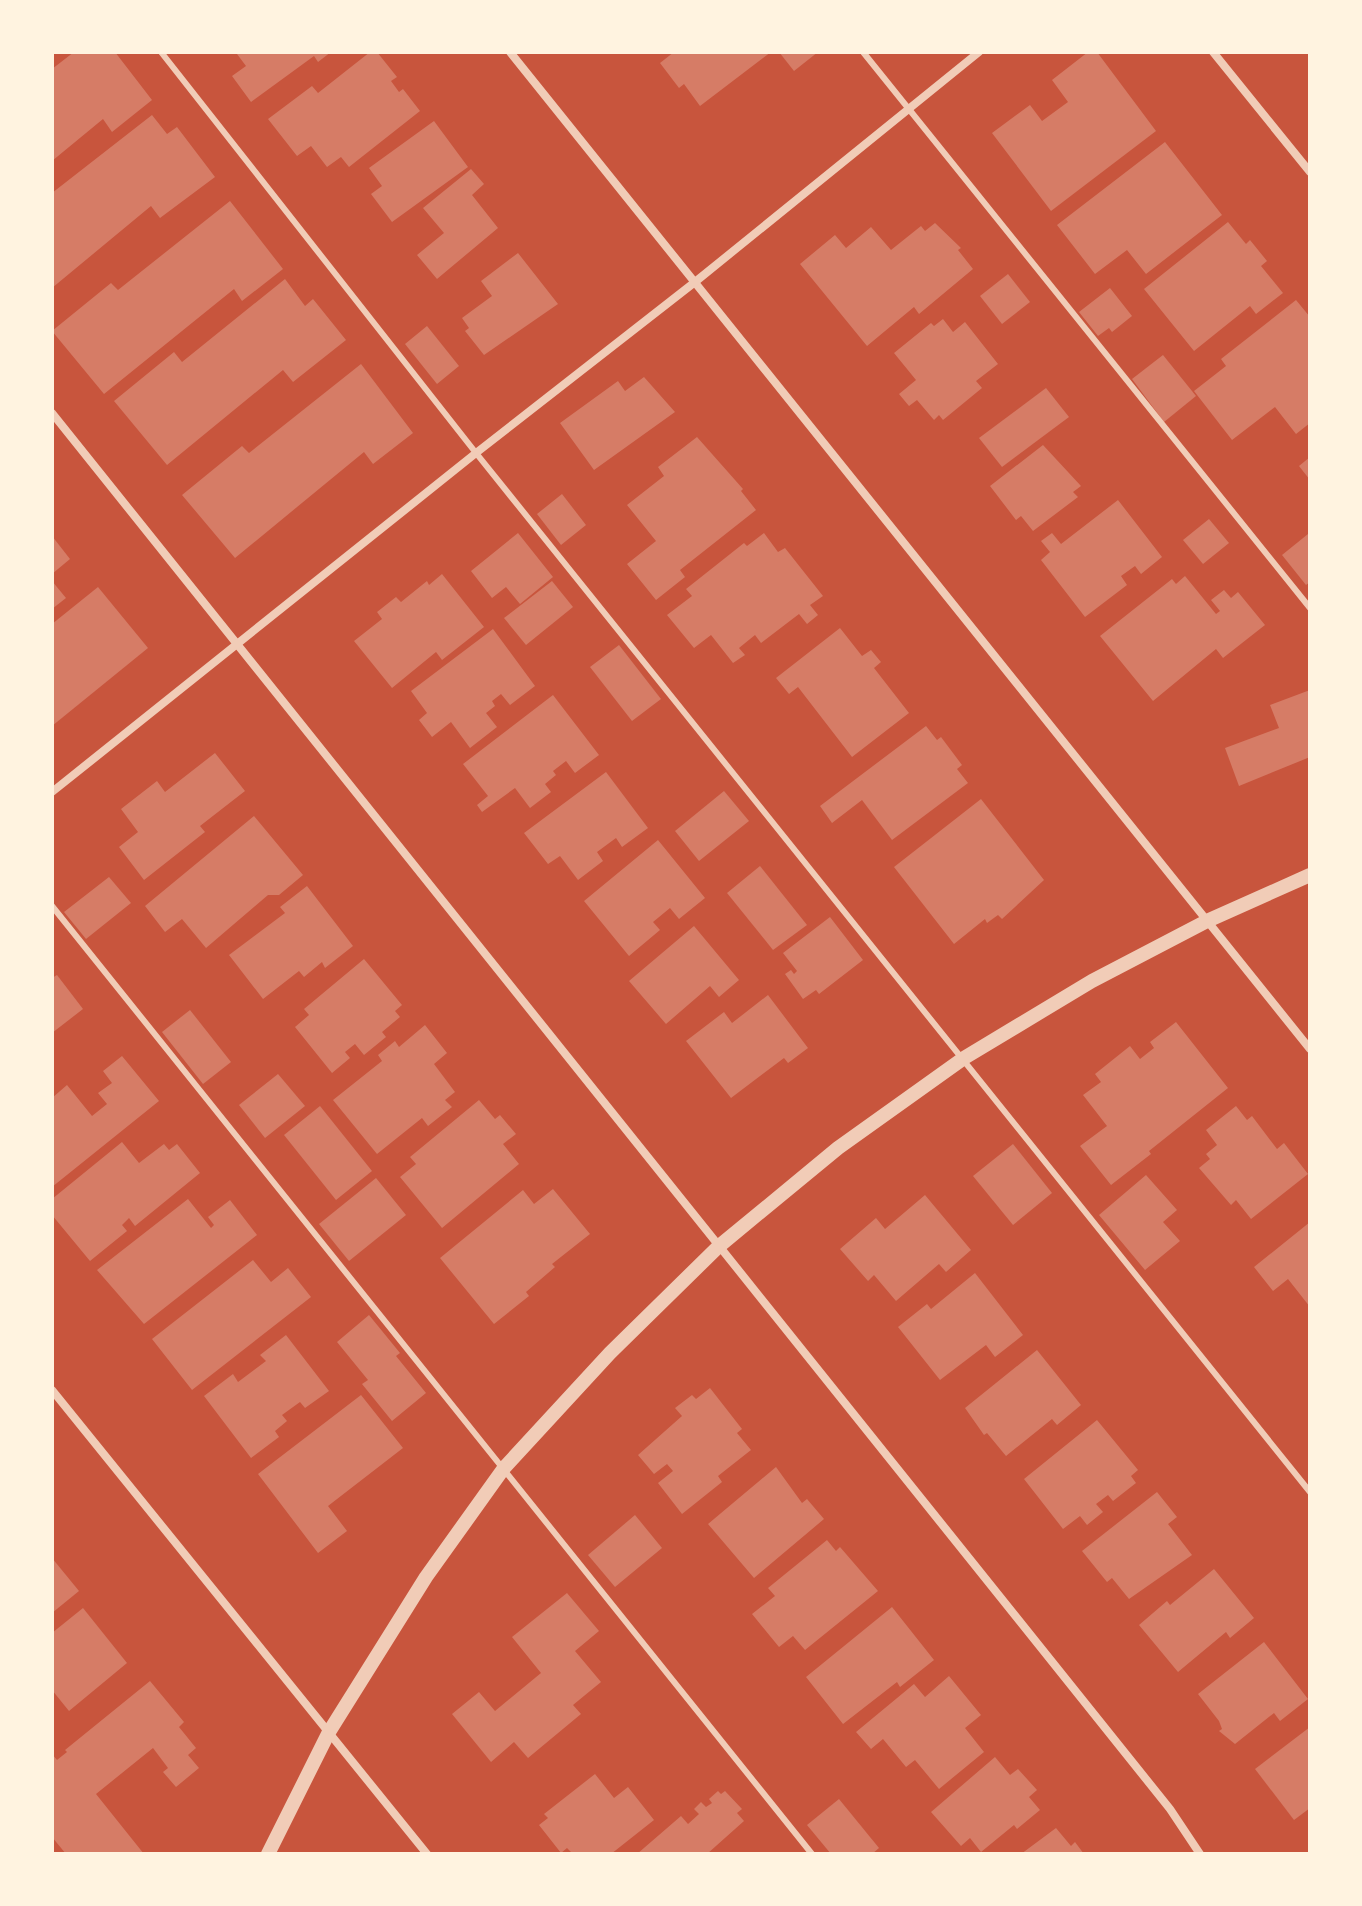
<svg xmlns="http://www.w3.org/2000/svg" width="1362" height="1906" font-family="'Zilla Slab',serif">
	<style>
		.building { fill: #d67c66 }
		.lines { fill: none; stroke-linecap: round; stroke-linejoin: round }
		.service { stroke: #f1ccb7; stroke-width: 6 }
		.minor { stroke: #f1ccb7; stroke-width: 8 }
		.tertiary { stroke: #f1ccb7; stroke-width: 14 }
	</style>
	<rect width="100%" height="100%" fill="#c8553d"/>
	<!-- building -->
	<g class="building">
		<polygon points="74,52 115,52 152,100 112,132 103,119 52,161 52,69"/>
		<polygon points="239,52 331,52 318,62 314,56 251,102 232,76 246,66 237,54"/>
		<polygon points="370,52 377,52 397,77 391,81 399,92 403,89 420,111 349,167 341,157 327,167 311,146 297,156 268,119 312,86 318,93"/>
		<polygon points="674,52 771,52 700,106 684,84 679,88 660,63"/>
		<polygon points="779,52 818,52 794,71"/>
		<polygon points="1088,52 1097,52 1156,131 1051,211 992,133 1030,105 1042,121 1068,102 1052,80"/>
		<polygon points="152,115 167,134 177,127 215,177 160,218 151,206 52,288 52,193"/>
		<polygon points="434,121 468,167 392,222 371,194 382,186 369,168"/>
		<polygon points="1165,142 1222,215 1146,274 1127,250 1095,274 1057,225"/>
		<polygon points="471,169 484,184 472,195 498,228 437,279 417,255 444,233 423,208"/>
		<polygon points="230,201 283,269 242,301 234,289 104,394 52,331 111,283 118,290"/>
		<polygon points="1228,222 1246,244 1250,240 1267,261 1261,266 1283,293 1256,314 1250,306 1194,351 1144,289"/>
		<polygon points="935,223 961,248 958,250 973,269 919,314 914,307 867,346 800,264 835,235 846,248 871,227 891,250 921,226 925,231"/>
		<polygon points="518,253 558,304 484,355 465,331 469,328 462,318 492,296 481,281"/>
		<polygon points="1008,274 1030,302 1002,324 980,296"/>
		<polygon points="285,279 305,306 313,299 346,340 293,382 283,370 167,465 114,401 174,352 182,362"/>
		<polygon points="1110,288 1132,316 1112,332 1109,328 1098,336 1079,312"/>
		<polygon points="1296,300 1310,317 1310,423 1296,434 1275,407 1232,440 1194,391 1226,366 1221,359"/>
		<polygon points="943,319 953,332 965,322 998,364 976,381 982,388 943,420 939,415 934,420 917,400 909,406 899,394 916,380 894,353 931,323 934,326"/>
		<polygon points="427,326 459,366 437,384 405,344"/>
		<polygon points="1163,355 1196,396 1164,422 1132,379"/>
		<polygon points="361,364 413,433 373,464 364,452 235,558 182,495 242,446 249,453"/>
		<polygon points="644,377 675,412 594,470 560,423 618,381 625,391"/>
		<polygon points="1046,388 1069,417 1002,467 979,438"/>
		<polygon points="697,437 743,489 741,491 756,510 680,570 685,577 656,600 627,564 656,541 627,505 664,476 658,467"/>
		<polygon points="1043,445 1081,486 1073,492 1078,497 1033,531 1021,516 1016,520 990,486"/>
		<polygon points="1310,457 1310,480 1299,466"/>
		<polygon points="562,494 586,525 561,545 537,514"/>
		<polygon points="1118,500 1162,557 1141,574 1135,566 1121,576 1127,585 1085,617 1041,560 1050,552 1041,541 1052,533 1061,544"/>
		<polygon points="1209,519 1229,543 1203,564 1183,540"/>
		<polygon points="518,533 553,577 520,604 506,587 492,598 471,571"/>
		<polygon points="764,533 778,552 785,548 823,596 810,605 818,615 807,624 799,614 761,643 755,635 739,648 745,655 733,663 711,635 694,648 667,615 692,596 686,589 744,543 747,546"/>
		<polygon points="1308,534 1310,582 1306,585 1282,555"/>
		<polygon points="52,536 70,559 52,574"/>
		<polygon points="442,574 484,627 442,660 436,652 392,688 354,641 382,619 377,612 396,597 401,602 427,581 429,585"/>
		<polygon points="1185,576 1216,614 1220,611 1211,600 1224,590 1231,598 1238,592 1265,625 1223,658 1216,649 1153,701 1100,636 1172,579 1176,584"/>
		<polygon points="52,581 66,598 52,609"/>
		<polygon points="552,581 573,607 526,645 504,618"/>
		<polygon points="98,587 148,648 52,726 52,624"/>
		<polygon points="840,628 862,656 871,650 881,662 874,668 909,713 852,757 798,687 789,694 776,678"/>
		<polygon points="493,629 535,686 510,705 501,694 492,701 495,706 486,713 497,727 470,748 451,722 432,737 419,720 427,713 411,691"/>
		<polygon points="619,645 661,699 632,721 590,667"/>
		<polygon points="1310,690 1310,757 1239,786 1225,748 1279,728 1270,705"/>
		<polygon points="553,695 599,755 575,773 566,761 553,771 556,775 545,784 551,792 530,808 515,788 482,812 477,805 488,796 463,764"/>
		<polygon points="926,726 937,740 941,737 962,765 957,769 968,783 892,840 862,800 832,823 820,806"/>
		<polygon points="215,753 245,791 200,826 205,832 144,880 119,847 138,832 121,809 157,781 165,792"/>
		<polygon points="606,772 648,828 622,847 616,838 597,852 603,861 578,880 560,856 548,864 524,833"/>
		<polygon points="724,791 749,821 699,861 675,831"/>
		<polygon points="981,799 1044,880 1002,919 998,915 987,923 985,919 954,944 894,867"/>
		<polygon points="254,816 303,875 279,895 268,895 206,948 182,919 165,932 145,906"/>
		<polygon points="658,840 705,898 679,919 670,908 653,922 660,930 629,956 584,901"/>
		<polygon points="760,866 807,925 773,950 727,893"/>
		<polygon points="109,877 131,903 86,939 64,912"/>
		<polygon points="307,886 353,946 325,968 322,962 304,977 299,971 263,999 229,955 285,913 280,907"/>
		<polygon points="830,917 863,960 819,994 816,990 803,999 785,974 791,970 794,974 797,971 783,953"/>
		<polygon points="694,926 739,980 719,997 710,986 666,1024 629,981"/>
		<polygon points="364,959 402,1005 395,1011 400,1017 382,1032 386,1037 364,1055 355,1044 345,1052 350,1058 332,1073 295,1027 309,1015 304,1009"/>
		<polygon points="57,975 83,1009 52,1033 52,978"/>
		<polygon points="768,995 808,1048 788,1063 784,1058 731,1098 686,1041 724,1012 732,1023"/>
		<polygon points="190,1010 231,1062 203,1084 162,1032"/>
		<polygon points="1176,1022 1228,1088 1149,1151 1151,1154 1111,1185 1080,1146 1107,1126 1083,1095 1101,1082 1095,1074 1130,1046 1140,1059 1154,1048 1150,1042"/>
		<polygon points="425,1025 447,1053 434,1064 455,1092 445,1100 452,1107 428,1126 422,1118 377,1154 333,1100 382,1061 378,1055 395,1041 399,1047"/>
		<polygon points="122,1056 159,1101 52,1187 52,1098 67,1085 92,1116 107,1104 98,1093 112,1083 103,1071"/>
		<polygon points="278,1074 305,1106 265,1138 239,1105"/>
		<polygon points="479,1100 495,1119 500,1115 516,1134 503,1144 519,1164 442,1228 400,1177 416,1164 410,1157"/>
		<polygon points="320,1106 372,1171 336,1200 284,1135"/>
		<polygon points="1236,1106 1247,1120 1252,1116 1277,1149 1284,1143 1308,1174 1251,1219 1236,1200 1231,1205 1199,1168 1210,1159 1206,1154 1217,1145 1206,1130"/>
		<polygon points="122,1142 139,1163 164,1144 169,1150 177,1144 200,1173 135,1226 129,1218 122,1225 127,1231 90,1261 52,1215 52,1199"/>
		<polygon points="1013,1144 1052,1193 1013,1225 973,1176"/>
		<polygon points="1146,1175 1177,1210 1163,1222 1180,1241 1145,1270 1099,1215"/>
		<polygon points="376,1178 406,1215 349,1261 319,1224"/>
		<polygon points="553,1189 590,1234 552,1264 555,1267 526,1292 529,1296 494,1324 440,1258 523,1190 534,1204"/>
		<polygon points="925,1195 971,1250 946,1272 939,1264 896,1301 874,1275 868,1281 840,1249 876,1218 885,1229"/>
		<polygon points="188,1199 211,1228 214,1225 208,1217 230,1200 257,1235 144,1324 97,1270"/>
		<polygon points="1310,1222 1310,1307 1288,1279 1273,1291 1254,1267"/>
		<polygon points="253,1260 271,1282 288,1268 311,1297 192,1390 152,1339"/>
		<polygon points="975,1273 1023,1335 995,1357 986,1345 940,1380 898,1327 927,1304 931,1309"/>
		<polygon points="369,1315 400,1353 396,1356 426,1393 392,1421 362,1384 368,1380 337,1342"/>
		<polygon points="286,1335 329,1391 305,1408 300,1402 282,1415 287,1421 275,1431 279,1437 251,1458 204,1396 233,1374 238,1382 266,1361 260,1355"/>
		<polygon points="1037,1350 1081,1405 1057,1425 1052,1419 1006,1456 987,1433 984,1435 965,1408"/>
		<polygon points="710,1388 742,1429 737,1433 751,1450 718,1476 722,1482 682,1514 658,1483 673,1471 667,1464 654,1474 638,1455 682,1416 675,1408 692,1395 696,1399"/>
		<polygon points="361,1395 403,1448 328,1506 347,1531 318,1553 258,1474"/>
		<polygon points="1097,1420 1138,1470 1131,1476 1136,1483 1113,1501 1108,1495 1096,1504 1103,1512 1087,1525 1080,1516 1063,1529 1024,1479"/>
		<polygon points="776,1467 802,1503 807,1499 824,1519 754,1578 708,1524"/>
		<polygon points="1157,1492 1177,1517 1168,1524 1192,1555 1129,1599 1112,1578 1107,1582 1082,1551"/>
		<polygon points="635,1515 662,1548 615,1587 588,1555"/>
		<polygon points="827,1540 836,1551 840,1547 878,1591 805,1650 793,1636 779,1647 752,1614 775,1596 768,1588"/>
		<polygon points="52,1558 79,1591 52,1613"/>
		<polygon points="1214,1569 1254,1618 1230,1638 1226,1632 1178,1672 1139,1625 1167,1601 1170,1605"/>
		<polygon points="567,1593 599,1631 575,1651 601,1682 573,1705 581,1714 528,1758 514,1742 491,1762 452,1714 479,1692 495,1711 541,1673 512,1637"/>
		<polygon points="892,1607 934,1660 900,1687 897,1682 843,1724 806,1677"/>
		<polygon points="83,1608 127,1663 69,1711 52,1690 52,1633"/>
		<polygon points="1264,1642 1308,1699 1280,1721 1274,1713 1235,1744 1219,1731 1222,1729 1219,1721 1198,1694"/>
		<polygon points="949,1676 981,1715 965,1728 984,1752 939,1789 915,1760 906,1767 883,1739 871,1749 856,1732 914,1684 925,1697"/>
		<polygon points="150,1681 184,1722 179,1727 196,1748 188,1755 199,1768 176,1787 163,1772 168,1768 153,1748 96,1794 144,1854 66,1854 52,1837 52,1754 57,1760 67,1752 65,1750"/>
		<polygon points="1310,1727 1310,1808 1294,1820 1255,1769"/>
		<polygon points="995,1757 1010,1775 1018,1769 1037,1790 1029,1797 1040,1810 1017,1829 1014,1825 981,1852 970,1838 961,1846 931,1812"/>
		<polygon points="595,1774 614,1798 628,1787 654,1820 611,1854 573,1854 567,1848 561,1853 539,1825 548,1818 544,1814"/>
		<polygon points="718,1791 721,1794 725,1791 742,1809 737,1813 744,1821 707,1854 637,1854 681,1816 688,1824 699,1814 694,1809 701,1802 706,1807 712,1803 709,1799"/>
		<polygon points="839,1799 879,1848 872,1854 831,1854 807,1825"/>
		<polygon points="1056,1828 1071,1846 1075,1842 1084,1854 1021,1854"/>
	</g>
	<g class="lines">
		<!-- service -->
		<g class="service">
			<polyline points="161,52 476,453 1310,1492"/>
			<polyline points="863,52 1310,608"/>
			<polyline points="52,906 812,1854"/>
		</g>
		<!-- minor -->
		<g class="minor">
			<polyline points="510,52 1310,1049"/>
			<polyline points="1213,52 1310,172"/>
			<polyline points="52,413 1170,1809 1200,1854"/>
			<polyline points="52,792 476,453 695,282 979,52"/>
			<polyline points="52,1390 427,1854"/>
		</g>
		<!-- tertiary -->
		<polyline class="tertiary" points="268,1854 329,1732 426,1577 504,1468 610,1353 718,1247 838,1148 964,1058 1092,981 1207,921 1310,875"/>
	</g>
	<!-- border -->
	<rect width="1362" height="1906" fill="none" stroke="#fff3e0" stroke-width="108"/>
</svg>
